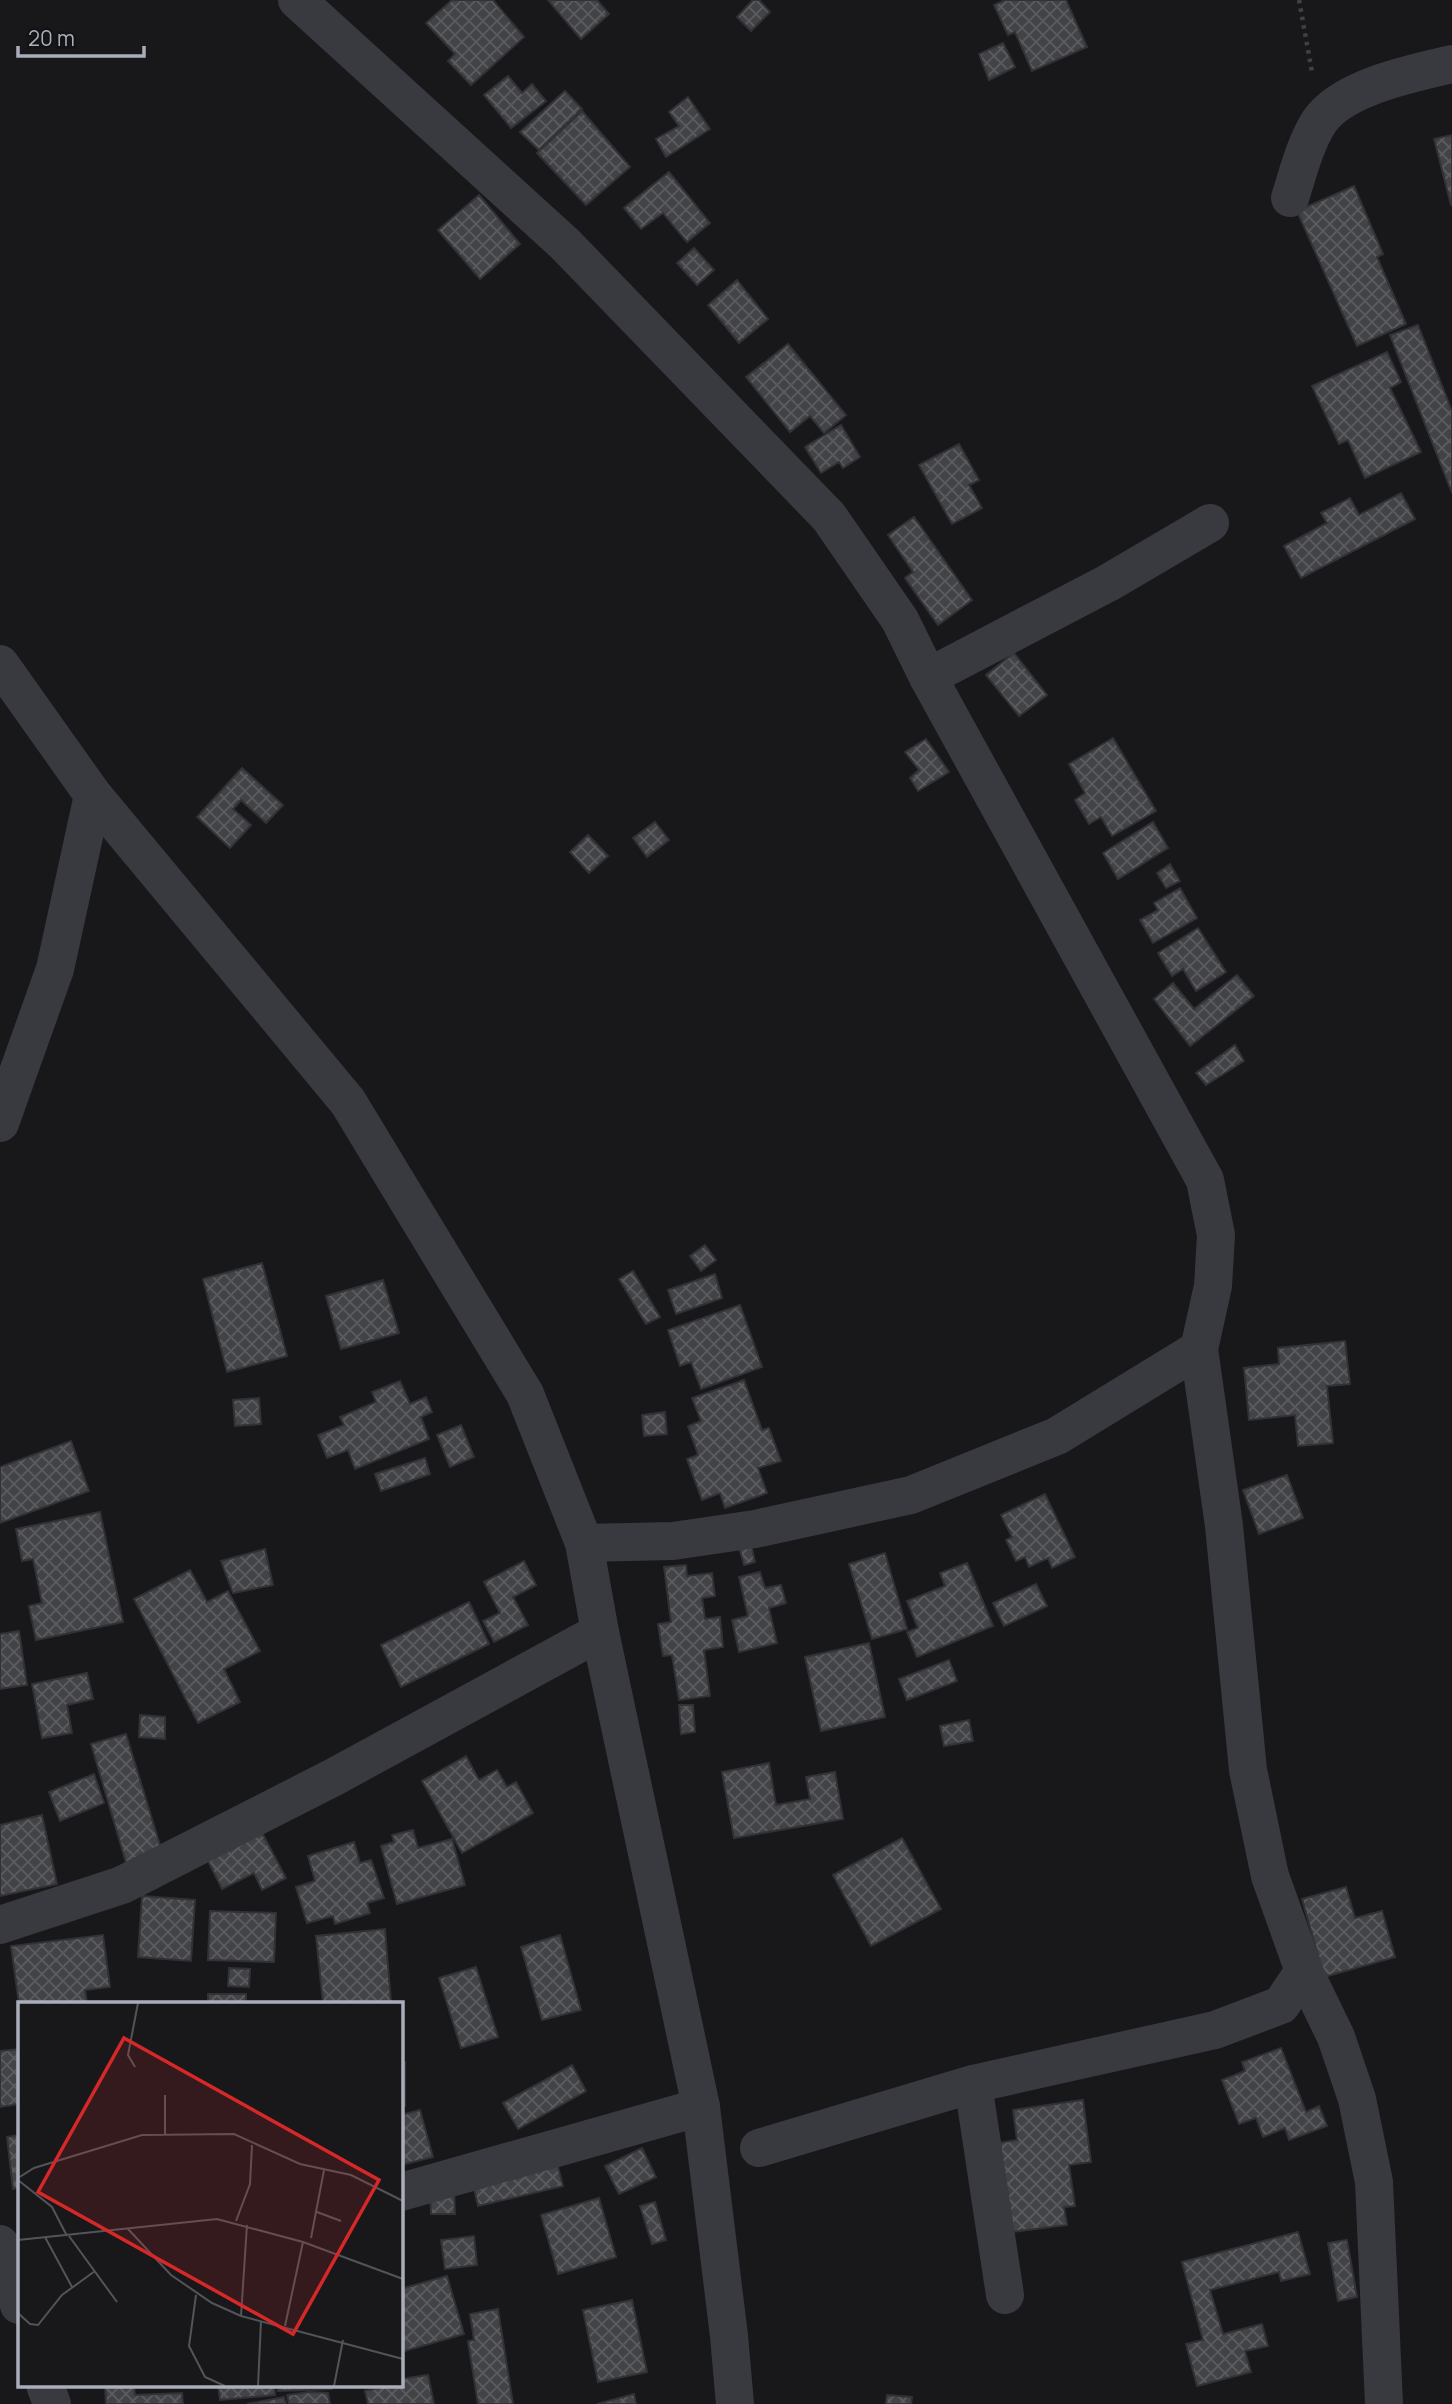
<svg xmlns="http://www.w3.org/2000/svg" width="1452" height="2404" font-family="Manrope,sans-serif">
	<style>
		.building { fill: url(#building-cross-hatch); stroke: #323236; stroke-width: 2 }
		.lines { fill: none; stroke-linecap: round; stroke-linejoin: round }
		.path { stroke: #3f4147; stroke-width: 4.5; stroke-dasharray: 3.5 5; stroke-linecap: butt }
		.minor { stroke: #393a40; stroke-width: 38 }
		.inset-road { fill: none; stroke: #52545a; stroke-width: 2 }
		.view { fill: #d62828; fill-opacity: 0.15; stroke: #d62828; stroke-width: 3.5 }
		.inset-edge { fill: none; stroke: #aaaebb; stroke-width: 3.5 }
	</style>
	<defs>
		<pattern id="building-cross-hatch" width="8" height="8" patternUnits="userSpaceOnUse" patternTransform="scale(1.75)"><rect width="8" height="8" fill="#424347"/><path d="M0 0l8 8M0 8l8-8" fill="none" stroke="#5b5c60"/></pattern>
	</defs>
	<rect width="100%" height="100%" fill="#18181a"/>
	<!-- building -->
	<g class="building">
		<polygon points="452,0 493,0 524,37 471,85 448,61 455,54 426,23"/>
		<polygon points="548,0 597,0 609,14 581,39"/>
		<polygon points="753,0 759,0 770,12 751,31 737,17"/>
		<polygon points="1005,0 1066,0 1087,47 1032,71 1015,32 1008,35 994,5"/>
		<polygon points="1003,43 1015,67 989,80 979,54"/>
		<polygon points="508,76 522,93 532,84 546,101 511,128 484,95"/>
		<polygon points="565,91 582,109 539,150 520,132"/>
		<polygon points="688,97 710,129 666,157 656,139 679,126 669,112"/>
		<polygon points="582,111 630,167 586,205 537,153"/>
		<polygon points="1452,135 1452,205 1451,205 1434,139"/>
		<polygon points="669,172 710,223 687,242 663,213 641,229 624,208"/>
		<polygon points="1354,186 1383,254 1377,257 1406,324 1357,346 1297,211"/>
		<polygon points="479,195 520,244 480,279 438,230"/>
		<polygon points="694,248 714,270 697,285 677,263"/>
		<polygon points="737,280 768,319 739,343 708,305"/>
		<polygon points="1418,325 1452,411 1452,493 1390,335"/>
		<polygon points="788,344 846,415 824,433 810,416 790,432 746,377"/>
		<polygon points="1387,352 1401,382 1390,388 1421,452 1365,478 1348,440 1339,444 1312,386"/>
		<polygon points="841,425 860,457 843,468 839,462 821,473 805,447"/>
		<polygon points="959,444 979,480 969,485 982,508 952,524 919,465"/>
		<polygon points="1401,493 1415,519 1301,578 1284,546 1327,523 1321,513 1350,498 1359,515"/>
		<polygon points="914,517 972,600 938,625 905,578 913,572 888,535"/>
		<polygon points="1014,653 1047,695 1019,716 986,675"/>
		<polygon points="1113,738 1156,811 1112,836 1101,817 1089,824 1075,800 1085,793 1069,764"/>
		<polygon points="926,739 949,772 918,791 910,778 919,770 905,752"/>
		<polygon points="242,768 283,805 266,823 241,800 233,809 251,825 230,848 197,817"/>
		<polygon points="655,822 669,840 647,857 633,838"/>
		<polygon points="1153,822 1168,848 1118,879 1103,853"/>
		<polygon points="588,835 608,856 589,873 570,852"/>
		<polygon points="1170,864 1180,881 1166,888 1157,873"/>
		<polygon points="1180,888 1197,918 1153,943 1140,920 1158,910 1154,903"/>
		<polygon points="1198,928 1226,972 1196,991 1183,969 1172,976 1158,953"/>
		<polygon points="1237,975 1254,996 1190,1046 1154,999 1173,983 1194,1009"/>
		<polygon points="1235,1045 1244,1061 1206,1085 1196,1073"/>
		<polygon points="705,1245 716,1260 701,1271 690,1256"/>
		<polygon points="262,1263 287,1356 227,1372 203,1279"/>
		<polygon points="633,1271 660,1317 646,1324 619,1279"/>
		<polygon points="715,1274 722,1298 676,1314 668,1290"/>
		<polygon points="383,1280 399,1333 341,1349 326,1296"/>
		<polygon points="740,1305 762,1367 701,1389 691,1362 680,1366 668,1330"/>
		<polygon points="1345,1341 1350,1384 1327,1386 1333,1443 1298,1446 1295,1415 1249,1420 1244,1368 1279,1364 1278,1348"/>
		<polygon points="744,1380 762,1430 769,1428 781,1461 758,1468 767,1493 725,1508 720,1493 702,1500 687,1459 698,1455 688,1426 701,1421 692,1398"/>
		<polygon points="400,1381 410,1404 426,1397 432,1412 421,1417 429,1439 355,1469 348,1450 327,1458 318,1435 344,1425 340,1417 376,1402 372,1392"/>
		<polygon points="259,1398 261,1424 235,1426 233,1400"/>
		<polygon points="665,1412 667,1434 644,1436 642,1415"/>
		<polygon points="461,1425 474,1457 450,1467 437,1435"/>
		<polygon points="71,1441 89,1491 0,1523 0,1467"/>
		<polygon points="425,1458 430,1474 381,1491 375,1474"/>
		<polygon points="1287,1475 1303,1518 1259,1534 1243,1490"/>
		<polygon points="1045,1494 1075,1557 1052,1568 1048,1558 1029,1567 1025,1557 1016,1561 1006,1540 1012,1537 1001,1515"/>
		<polygon points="100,1512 123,1622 36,1640 29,1606 42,1603 33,1559 22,1561 16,1529"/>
		<polygon points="751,1544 755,1562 744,1565 739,1547"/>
		<polygon points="265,1549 273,1585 233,1593 221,1561"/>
		<polygon points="885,1553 907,1629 872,1639 849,1564"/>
		<polygon points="524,1561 536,1585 513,1597 528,1625 494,1642 483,1621 500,1613 484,1582"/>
		<polygon points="967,1563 993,1626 917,1657 907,1632 918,1628 907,1601 945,1586 940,1573"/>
		<polygon points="686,1565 687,1576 712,1573 715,1596 702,1598 705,1619 720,1617 723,1647 704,1650 710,1696 679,1700 672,1655 663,1656 658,1624 671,1622 664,1567"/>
		<polygon points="190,1570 207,1602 228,1591 260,1651 224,1669 240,1702 198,1723 134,1599"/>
		<polygon points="760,1572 765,1588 781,1585 786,1603 769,1608 777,1643 739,1652 732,1620 748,1616 739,1577"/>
		<polygon points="1036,1584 1047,1606 1004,1626 993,1603"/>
		<polygon points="469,1602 489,1644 401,1687 381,1645"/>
		<polygon points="19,1631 27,1685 0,1689 0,1634"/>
		<polygon points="869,1643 885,1717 821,1731 805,1657"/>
		<polygon points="949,1660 957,1681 907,1700 899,1679"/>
		<polygon points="87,1673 93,1699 67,1705 72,1733 42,1738 32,1684"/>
		<polygon points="679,1705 693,1705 695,1732 681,1734"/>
		<polygon points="140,1715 165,1717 165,1739 139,1737"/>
		<polygon points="969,1720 973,1741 944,1746 940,1726"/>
		<polygon points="126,1734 163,1855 127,1866 91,1744"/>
		<polygon points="466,1756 479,1780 497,1770 507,1787 516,1782 533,1813 462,1853 422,1781"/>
		<polygon points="769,1763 776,1805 810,1799 806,1777 835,1772 843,1819 734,1838 722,1772"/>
		<polygon points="94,1774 104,1803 60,1821 49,1792"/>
		<polygon points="42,1815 57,1884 0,1896 0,1825"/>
		<polygon points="259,1827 286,1878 262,1890 254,1873 222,1889 205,1855"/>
		<polygon points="413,1830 418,1848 452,1839 465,1885 397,1904 381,1846 394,1842 392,1835"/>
		<polygon points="902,1838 941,1909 871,1946 833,1875"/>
		<polygon points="354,1842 360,1863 371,1860 384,1898 367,1903 370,1913 335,1924 333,1916 307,1923 296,1887 315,1881 308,1856"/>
		<polygon points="1346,1887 1355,1918 1382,1911 1395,1957 1324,1977 1302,1899"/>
		<polygon points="142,1896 195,1900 191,1961 138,1957"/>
		<polygon points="210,1911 276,1913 274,1962 208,1960"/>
		<polygon points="385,1929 391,2003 323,2003 316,1936"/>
		<polygon points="103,1935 110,1987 85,1990 87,2003 29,2002 19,2004 11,1946"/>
		<polygon points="560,1935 581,2010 542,2020 521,1947"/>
		<polygon points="476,1967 498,2037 461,2048 439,1978"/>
		<polygon points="229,1968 250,1969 249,1987 228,1986"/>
		<rect x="208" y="1994" width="38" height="9"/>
		<polygon points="1281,2048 1306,2112 1319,2106 1327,2126 1289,2140 1285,2128 1263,2137 1256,2118 1239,2124 1222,2080 1245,2071 1242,2062"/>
		<polygon points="19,2049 19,2104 0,2107 0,2051"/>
		<rect x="401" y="2062" width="4" height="44"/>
		<polygon points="572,2065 586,2091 518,2129 503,2103"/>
		<polygon points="1083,2100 1091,2162 1069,2165 1075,2206 1064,2207 1067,2225 1011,2232 998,2143 1017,2140 1013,2110"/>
		<polygon points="420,2110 433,2157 401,2165 401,2115"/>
		<polygon points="19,2135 19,2188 13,2189 7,2137"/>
		<polygon points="642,2148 656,2177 619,2194 605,2166"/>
		<polygon points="557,2163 563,2186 478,2206 473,2184"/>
		<polygon points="430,2187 454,2188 455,2214 431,2214"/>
		<polygon points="599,2198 616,2257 558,2274 541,2215"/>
		<polygon points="655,2202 666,2240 652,2244 640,2206"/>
		<polygon points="1298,2232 1310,2274 1281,2281 1279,2272 1210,2290 1223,2334 1262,2324 1268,2346 1245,2351 1251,2372 1197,2386 1186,2344 1203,2340 1182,2262"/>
		<polygon points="474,2236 477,2265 445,2269 441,2240"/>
		<polygon points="1347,2240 1357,2297 1338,2301 1328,2243"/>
		<polygon points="401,2276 404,2288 447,2276 464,2334 401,2352"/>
		<polygon points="632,2300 647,2372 598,2382 583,2310"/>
		<polygon points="498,2309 513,2404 478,2404 468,2341 474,2340 470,2314"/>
		<polygon points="428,2375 434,2404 368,2404 365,2391 378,2388 377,2385 401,2385 401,2379"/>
		<polygon points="105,2385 134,2385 135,2395 182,2393 183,2404 106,2404"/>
		<polygon points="218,2385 274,2385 275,2395 220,2400"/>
		<polygon points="278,2385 332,2385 332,2389 278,2391"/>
		<polygon points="309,2392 328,2393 330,2404 289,2404 287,2395"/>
		<polygon points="634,2394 636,2404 597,2404"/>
		<polygon points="887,2395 912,2397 911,2404 886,2404"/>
		<polygon points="284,2397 286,2404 247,2404"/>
	</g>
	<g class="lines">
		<!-- path -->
		<polyline class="path" points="1299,0 1312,72"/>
		<!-- minor -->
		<g class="minor">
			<polyline points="297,0 565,244 829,517 900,620 928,677 1205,1180 1216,1235 1213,1286 1199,1349 1224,1526 1248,1770 1270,1876 1304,1971 1336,2037 1357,2099 1374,2182 1384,2404"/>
			<path d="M 1290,198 C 1298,173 1305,144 1319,122 C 1342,87 1414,73 1452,64"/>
			<polyline points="0,664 93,795 348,1102 525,1394 584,1543 600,1632 701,2107 729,2336 735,2404"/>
			<polyline points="928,677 1108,583 1210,523"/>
			<polyline points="0,1123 55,969 93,795"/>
			<polyline points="584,1543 673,1541 755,1529 911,1495 1057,1436 1199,1349"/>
			<polyline points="0,1925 122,1885 334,1777 600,1632"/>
			<polyline points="973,2084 1005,2295"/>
			<polyline points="759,2148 973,2084 1215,2030 1281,2005 1304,1971"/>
			<polyline points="401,2192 701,2107"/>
			<polyline points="0,2244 19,2305"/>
			<polyline points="45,2385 52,2404"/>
		</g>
	</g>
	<!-- overview -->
	<g transform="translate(18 2002)">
		<rect width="385" height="385" fill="#18181a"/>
		<path class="inset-road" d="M 117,65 L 110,53 L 120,1M 147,132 L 147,93M 0,176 L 16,166 L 124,133 L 216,132 L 282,162 L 333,173 L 385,199M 0,178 L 34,205 L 49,234M 299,210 L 323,219M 218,219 L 232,182 L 234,143M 110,227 L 153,273 L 194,301 L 223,314 L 385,357M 51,234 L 99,300M 27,235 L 54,285M 293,236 L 306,168M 0,238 L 199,217 L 285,240 L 385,277M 178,293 L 171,344 L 187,375 L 207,384M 0,311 L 12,322 L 20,323 L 44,293 L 77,269M 223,314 L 229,223M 267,324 L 285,240M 240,384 L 243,319M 316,384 L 325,338"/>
		<path class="view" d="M 106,36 L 361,178 L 275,332 L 20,190 Z"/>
		<rect width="385" height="385" class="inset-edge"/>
	</g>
	<!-- scale -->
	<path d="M18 46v10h126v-10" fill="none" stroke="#aaaebb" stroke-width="3.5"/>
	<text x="28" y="46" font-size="21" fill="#aaaebb" stroke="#131315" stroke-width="5" paint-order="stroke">20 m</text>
</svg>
